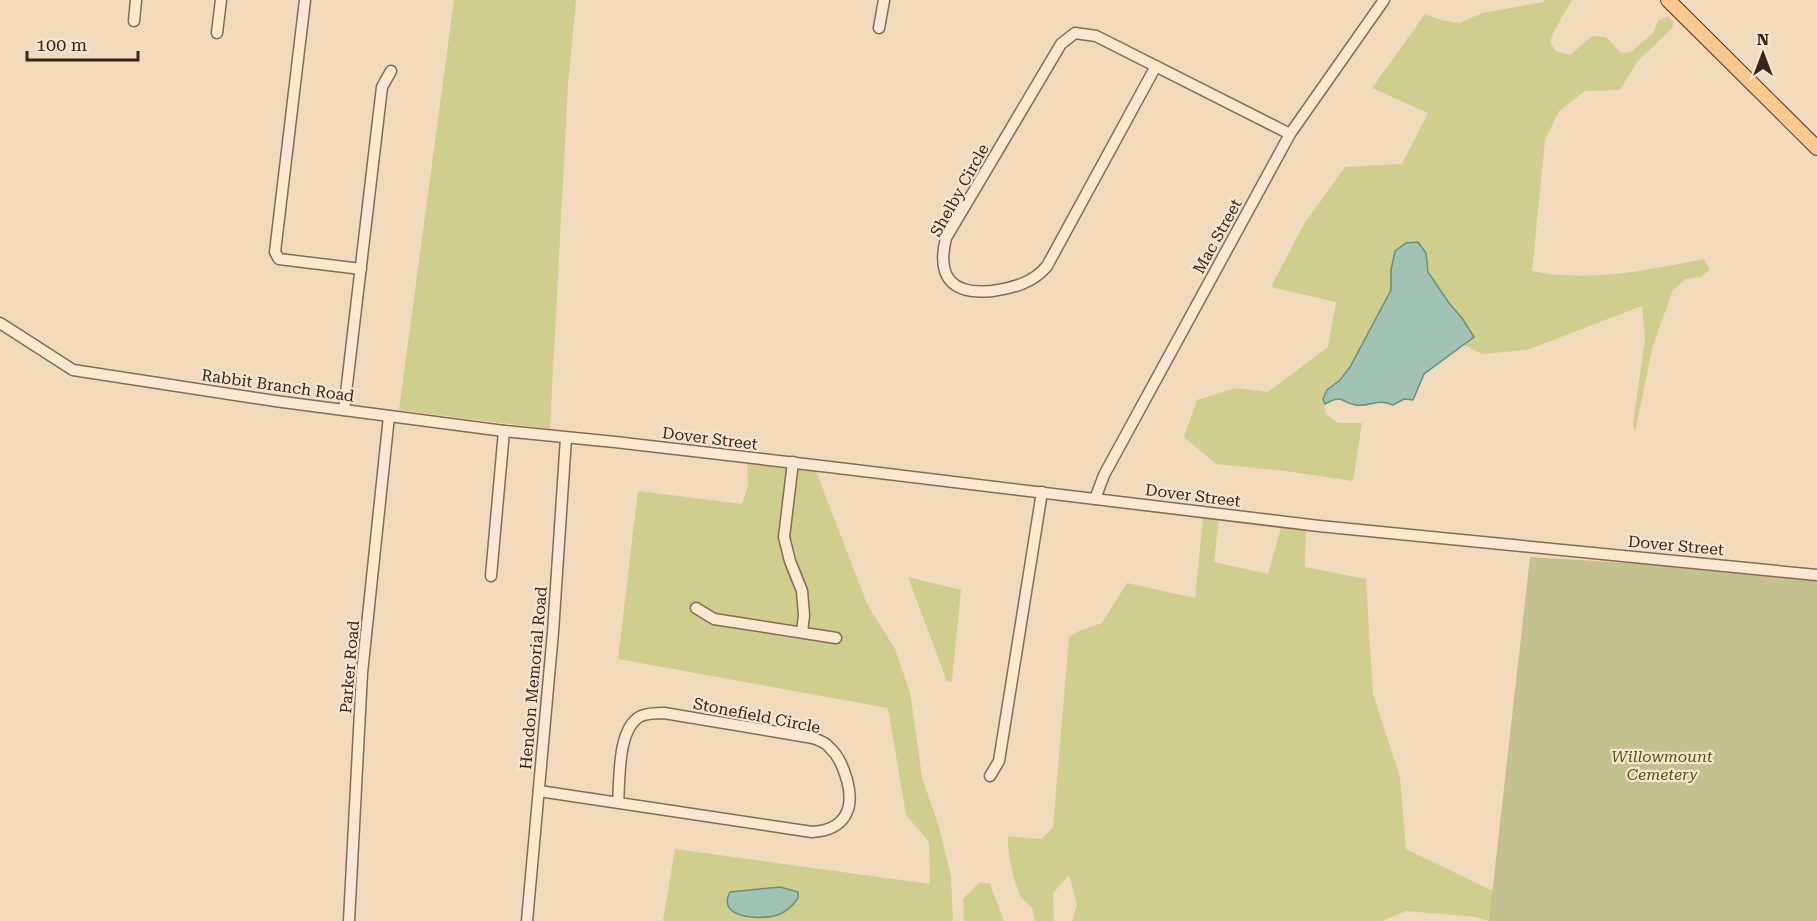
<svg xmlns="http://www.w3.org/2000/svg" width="1817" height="921" font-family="'Roboto Serif',serif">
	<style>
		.green { fill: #d0ce8f }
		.cemetery { fill: #c3c28f }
		.water { fill: #a0c2b3; stroke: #67907f; stroke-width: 1.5 }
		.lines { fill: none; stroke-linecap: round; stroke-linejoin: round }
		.minor-casing { stroke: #8a6854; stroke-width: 13 }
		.major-casing { stroke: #573729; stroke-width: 16 }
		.minor { stroke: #fce8cf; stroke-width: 10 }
		.major { stroke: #f9c88e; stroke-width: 14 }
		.labels { text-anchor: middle; stroke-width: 4.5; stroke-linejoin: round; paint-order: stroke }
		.street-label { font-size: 16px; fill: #38241a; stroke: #f8e5cb }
		.park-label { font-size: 16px; font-style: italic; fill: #50561f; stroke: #f8e5cb }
	</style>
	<rect width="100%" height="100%" fill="#f1d9bb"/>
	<!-- green -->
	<g class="green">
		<polygon points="454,0 576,0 568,85 550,429 399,410"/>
		<path d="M 1544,0 L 1572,0 C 1564,15 1554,27 1550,43 L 1556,51 L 1570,55 L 1592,36 L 1606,37 L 1621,53 L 1631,52 L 1653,33 L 1658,21 L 1668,16 L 1674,23 L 1671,29 L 1637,62 L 1620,90 L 1585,91 L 1559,111 L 1545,140 L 1532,271 C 1590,283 1648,270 1704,259 L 1710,270 L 1701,277 L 1686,279 L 1673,290 L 1653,345 L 1635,432 L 1633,424 L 1645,338 L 1642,306 L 1527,350 L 1482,354 L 1462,344 L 1473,337 L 1462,318 L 1449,303 L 1428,272 L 1426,253 L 1391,270 L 1391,290 L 1381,312 L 1350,367 L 1340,380 L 1327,390 L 1323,399 L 1326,414 L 1338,423 L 1362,423 L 1353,481 L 1285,471 L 1216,464 L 1184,437 L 1197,400 L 1236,388 L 1268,392 L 1328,347 L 1336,302 L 1271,287 L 1304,224 L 1345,167 L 1402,164 L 1428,113 L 1372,88 L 1425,14 L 1441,20 L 1460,23 L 1482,13 L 1544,2 Z"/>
		<polygon points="747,461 816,471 867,604 895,649 910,692 922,777 939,827 951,876 953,921 663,921 675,849 930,884 929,842 906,815 888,708 618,659 638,491 742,504 748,486"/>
		<path d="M 1203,518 L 1219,519 L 1214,562 L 1268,574 L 1281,528 L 1306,531 L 1305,567 L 1366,579 L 1373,694 L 1400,777 L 1406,849 L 1493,891 L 1489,921 L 1476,917 L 1406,911 L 1382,921 L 1072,921 L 1077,905 L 1069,875 L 1053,893 L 1054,921 L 1035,921 C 1033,900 1024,906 1019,893 C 1013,877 1007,853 1008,836 L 1042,839 L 1053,827 L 1069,637 L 1081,630 L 1102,623 L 1127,583 L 1195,598 Z"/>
		<polygon points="908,577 961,590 952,682 947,681"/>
		<polygon points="980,882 990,884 1004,921 964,921 963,899"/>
	</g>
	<!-- cemetery -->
	<polygon class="cemetery" points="1530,557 1728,569 1817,579 1817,921 1489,921"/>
	<!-- water -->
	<g class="water">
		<path d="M 1418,242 L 1426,253 L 1428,272 L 1449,303 L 1462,318 L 1474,337 L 1424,374 L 1413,400 L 1404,399 L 1393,405 C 1378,398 1370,407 1356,405 C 1340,403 1345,393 1325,404 L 1323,399 L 1327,390 L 1340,380 L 1350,367 L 1391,290 L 1391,270 L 1395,251 L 1406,243 Z"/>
		<path d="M 780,887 L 798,892 L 798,898 C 794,904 787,911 780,914 C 764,921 715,919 730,892 Z"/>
	</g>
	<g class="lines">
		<!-- minor casing -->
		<g class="minor-casing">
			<g id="minor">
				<polyline points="305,0 275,252 279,259 361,269"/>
				<polyline points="134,21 136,0"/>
				<polyline points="879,28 884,0"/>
				<polyline points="217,33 221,0"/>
				<path d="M 1156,66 L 1047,266 C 1033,283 1013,288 992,291 C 953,295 936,278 946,238 L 1061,44 L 1075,33 L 1096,36 L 1290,134"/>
				<polyline points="0,323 73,370 275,401 504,431 615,442 830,467 1319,526 1817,575"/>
				<polyline points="344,410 382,87 391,71"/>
				<polyline points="793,462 784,537 790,561 802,591 804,615 802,632"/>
				<polyline points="1095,499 1104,475 1290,134 1384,0"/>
				<polyline points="491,576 504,431"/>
				<polyline points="696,608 714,619 836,638"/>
				<polyline points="990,776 999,761 1042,492"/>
				<path d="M 539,791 L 812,832 C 845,830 855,809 847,780 C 843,767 839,756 829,747 C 825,742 818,740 813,738 L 664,713 C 656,713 648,713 641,716 C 617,728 620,779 618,803"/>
				<polyline points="349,921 362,673 389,416"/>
				<polyline points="527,921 553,632 566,438"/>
			</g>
		</g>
		<!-- major casing -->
		<g class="major-casing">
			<polyline id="major" points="1668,0 1817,148"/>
		</g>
		<!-- minor -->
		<use href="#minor" class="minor"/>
		<!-- major -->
		<use href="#major" class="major"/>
	</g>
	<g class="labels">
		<!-- street labels -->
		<g class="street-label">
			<text transform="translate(959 190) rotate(-61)" y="6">Shelby Circle</text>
			<text transform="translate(1217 236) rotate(-61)" y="6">Mac Street</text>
			<text transform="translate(278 385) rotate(8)" y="6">Rabbit Branch Road</text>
			<text transform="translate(710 438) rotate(7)" y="6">Dover Street</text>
			<text transform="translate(1193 495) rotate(7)" y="6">Dover Street</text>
			<text transform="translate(1676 545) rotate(5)" y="6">Dover Street</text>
			<text transform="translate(349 667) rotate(-85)" y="6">Parker Road</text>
			<text transform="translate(533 678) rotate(-85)" y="6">Hendon Memorial Road</text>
			<text transform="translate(757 715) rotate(11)" y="6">Stonefield Circle</text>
		</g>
		<!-- park labels -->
		<g class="park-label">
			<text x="1662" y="762">Willowmount<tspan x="1662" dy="18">Cemetery</tspan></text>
		</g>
	</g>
	<!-- north arrow -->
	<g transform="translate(1763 54)" stroke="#f8e5cb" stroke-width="4.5" paint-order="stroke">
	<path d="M0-4.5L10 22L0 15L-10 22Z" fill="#38241a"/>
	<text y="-9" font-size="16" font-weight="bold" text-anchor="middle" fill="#38241a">N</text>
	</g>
	<!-- scale -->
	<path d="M27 51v9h111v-9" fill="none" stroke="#38241a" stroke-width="3"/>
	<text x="36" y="51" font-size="18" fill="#38241a" stroke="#f8e5cb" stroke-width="4.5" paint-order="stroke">100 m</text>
</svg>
